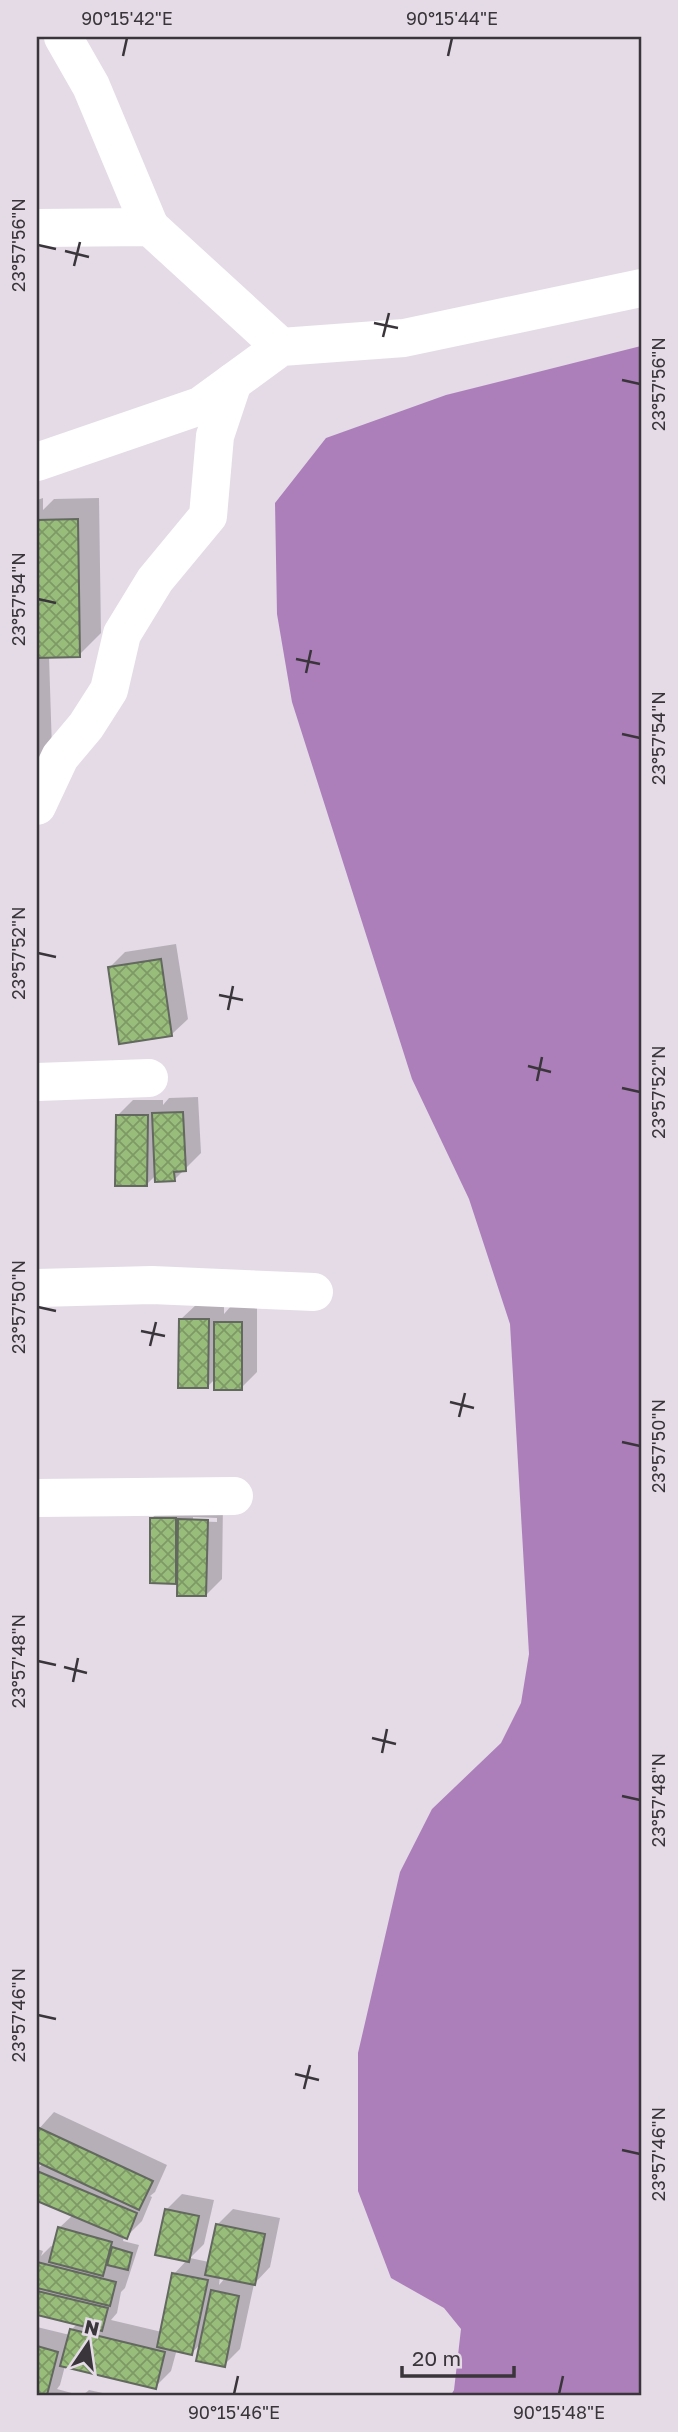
<svg xmlns="http://www.w3.org/2000/svg" width="678" height="2432" font-family="'Golos Text',sans-serif">
	<style>
		.water { fill: #ac7fba }
		.shadow { fill: #0003; fill-rule: evenodd }
		.building { fill: url(#building-cross-hatch); stroke: #63695e; stroke-width: 2 }
		.lines { fill: none; stroke-linecap: round; stroke-linejoin: round }
		.minor { stroke: #fff; stroke-width: 38 }
		.ticks { fill: none; stroke: #39353a; stroke-width: 2.5 }
		.neatline { fill: none; stroke: #39353a; stroke-width: 2.5 }
		.ticks-label { font-size: 18px; text-anchor: middle; fill: #39353a }
	</style>
	<defs>
		<pattern id="building-cross-hatch" width="8" height="8" patternUnits="userSpaceOnUse" patternTransform="scale(1.75)"><rect width="8" height="8" fill="#98bd7b"/><path d="M0 0l8 8M0 8l8-8" fill="none" stroke="#7d9a66"/></pattern>
	</defs>
	<rect width="100%" height="100%" fill="#e4dbe7"/>
	<!-- water -->
	<polygon class="water" points="641,346 641,2395 451,2395 454,2390 461,2329 444,2308 391,2278 358,2191 358,2053 400,1872 432,1809 501,1743 521,1703 529,1654 510,1324 469,1199 412,1079 292,702 277,614 275,503 326,438 446,395"/>
	<!-- shadow -->
	<g class="shadow">
		<polygon points="43,498 43,510 54,499 99,498 101,633 79,655 49,656 53,780 37,796 37,500"/>
		<polygon points="176,944 188,1019 172,1034 109,968 125,952"/>
		<polygon points="198,1097 201,1153 174,1180 156,1175 146,1185 117,1116 133,1100 163,1100 163,1105 169,1098"/>
		<polygon points="197,1304 224,1304 224,1314 231,1306 257,1306 257,1372 241,1388 216,1378 207,1387 181,1319"/>
		<path d="M 168,1503 L 223,1504 L 222,1579 L 206,1595 L 179,1578 L 175,1582 L 152,1518 ZM 193,1517 L 217,1518 L 217,1522 L 193,1521 Z"/>
		<path d="M 54,2112 L 167,2165 L 155,2192 L 150,2196 L 152,2197 L 142,2221 L 126,2237 L 124,2236 L 123,2241 L 139,2245 L 125,2288 L 121,2292 L 117,2313 L 111,2320 L 162,2332 L 174,2274 L 187,2260 L 166,2210 L 182,2194 L 214,2200 L 204,2244 L 190,2258 L 209,2262 L 217,2225 L 233,2209 L 280,2218 L 270,2267 L 254,2284 L 240,2349 L 224,2365 L 201,2343 L 192,2353 L 177,2349 L 171,2371 L 155,2387 L 65,2366 L 60,2385 L 57,2389 L 79,2395 L 51,2395 L 52,2394 L 37,2395 L 37,2327 L 70,2335 L 71,2330 L 78,2323 L 37,2313 L 37,2249 L 43,2251 L 41,2256 L 51,2246 L 54,2247 L 59,2228 L 73,2215 L 37,2200 L 37,2170 L 43,2163 L 37,2160 L 37,2131 ZM 220,2276 L 226,2277 L 219,2285 Z"/>
		<polygon points="89,2390 112,2395 83,2395"/>
	</g>
	<!-- building -->
	<g class="building">
		<polygon points="78,519 80,657 37,658 37,520"/>
		<polygon points="161,959 172,1036 119,1044 108,967"/>
		<polygon points="183,1112 186,1171 174,1172 175,1181 155,1182 152,1113"/>
		<polygon points="116,1115 148,1115 147,1186 115,1186"/>
		<polygon points="179,1319 209,1319 208,1388 178,1388"/>
		<rect x="214" y="1322" width="28" height="68"/>
		<polygon points="150,1518 176,1518 176,1584 150,1583"/>
		<polygon points="178,1519 208,1520 206,1596 177,1596"/>
		<polygon points="37,2127 153,2181 139,2210 37,2162"/>
		<polygon points="37,2171 137,2213 127,2239 37,2201"/>
		<polygon points="165,2209 199,2216 189,2262 155,2255"/>
		<polygon points="216,2224 265,2234 255,2285 205,2275"/>
		<polygon points="58,2227 112,2242 103,2276 49,2262"/>
		<polygon points="112,2247 132,2253 128,2270 107,2265"/>
		<polygon points="37,2262 116,2282 110,2306 37,2288"/>
		<polygon points="172,2273 208,2280 192,2355 157,2347"/>
		<polygon points="211,2290 239,2296 225,2367 196,2361"/>
		<polygon points="37,2291 108,2308 102,2331 37,2315"/>
		<polygon points="70,2329 165,2352 156,2389 60,2366"/>
		<polygon points="37,2346 58,2352 47,2395 37,2395"/>
	</g>
	<g class="lines">
		<!-- minor -->
		<g class="minor">
			<polyline points="63,37 91,86 150,227"/>
			<polyline points="37,228 150,227 281,347"/>
			<polyline points="37,462 200,406 281,347 404,338 641,288"/>
			<polyline points="37,806 60,757 86,726 109,690 122,634 155,580 208,516 215,436 233,382"/>
			<polyline points="37,1082 149,1078"/>
			<polyline points="37,1288 152,1285 314,1292"/>
			<polyline points="37,1498 234,1496"/>
		</g>
	</g>
	<!-- ticks -->
	<path class="ticks" d="M 123,56 L 127,38M 448,56 L 452,38M 38,245 L 56,249M 65,251 L 89,257M 74,266 L 80,242M 374,323 L 398,328M 383,337 L 389,313M 622,380 L 640,384M 38,599 L 56,603M 296,659 L 320,664M 306,673 L 311,650M 622,734 L 640,738M 38,953 L 56,957M 219,995 L 243,1000M 228,1010 L 233,986M 528,1066 L 551,1072M 537,1081 L 542,1057M 622,1088 L 640,1092M 38,1307 L 56,1311M 141,1331 L 165,1336M 150,1346 L 156,1322M 450,1402 L 474,1408M 459,1417 L 465,1393M 622,1442 L 640,1446M 38,1661 L 56,1665M 64,1667 L 87,1673M 73,1682 L 78,1658M 372,1738 L 396,1744M 382,1753 L 387,1729M 622,1796 L 640,1800M 38,2015 L 56,2019M 295,2074 L 319,2080M 304,2089 L 310,2065M 622,2150 L 640,2154M 234,2394 L 238,2376M 559,2394 L 563,2376"/>
	<!-- border -->
	<rect width="678" height="2432" fill="none" stroke="#e4dbe7" stroke-width="77"/>
	<!-- north arrow -->
	<g transform="translate(88 2344) rotate(13)" stroke="#e4dbe7" stroke-width="5" paint-order="stroke">
	<path d="M0-5L12 26L0 18L-12 26Z" fill="#39353a"/>
	<text y="-10" font-size="19" font-weight="bold" text-anchor="middle" fill="#39353a">N</text>
	</g>
	<!-- scale -->
	<path d="M402 2366v10h112v-10" fill="none" stroke="#39353a" stroke-width="3.5"/>
	<text x="412" y="2366" font-size="21" fill="#39353a" stroke="#e4dbe7" stroke-width="5" paint-order="stroke">20 m</text>
	<rect x="38" y="38" width="602" height="2356" class="neatline"/>
	<g class="ticks-label">
		<text x="127" y="25">90°15'42"E</text>
		<text x="452" y="25">90°15'44"E</text>
		<text transform="translate(19 245) rotate(-90)" y="6">23°57'56"N</text>
		<text transform="translate(659 384) rotate(-90)" y="6">23°57'56"N</text>
		<text transform="translate(19 599) rotate(-90)" y="6">23°57'54"N</text>
		<text transform="translate(659 738) rotate(-90)" y="6">23°57'54"N</text>
		<text transform="translate(19 953) rotate(-90)" y="6">23°57'52"N</text>
		<text transform="translate(659 1092) rotate(-90)" y="6">23°57'52"N</text>
		<text transform="translate(19 1307) rotate(-90)" y="6">23°57'50"N</text>
		<text transform="translate(659 1446) rotate(-90)" y="6">23°57'50"N</text>
		<text transform="translate(19 1661) rotate(-90)" y="6">23°57'48"N</text>
		<text transform="translate(659 1800) rotate(-90)" y="6">23°57'48"N</text>
		<text transform="translate(19 2015) rotate(-90)" y="6">23°57'46"N</text>
		<text transform="translate(659 2154) rotate(-90)" y="6">23°57'46"N</text>
		<text x="234" y="2419">90°15'46"E</text>
		<text x="559" y="2419">90°15'48"E</text>
	</g>
</svg>
